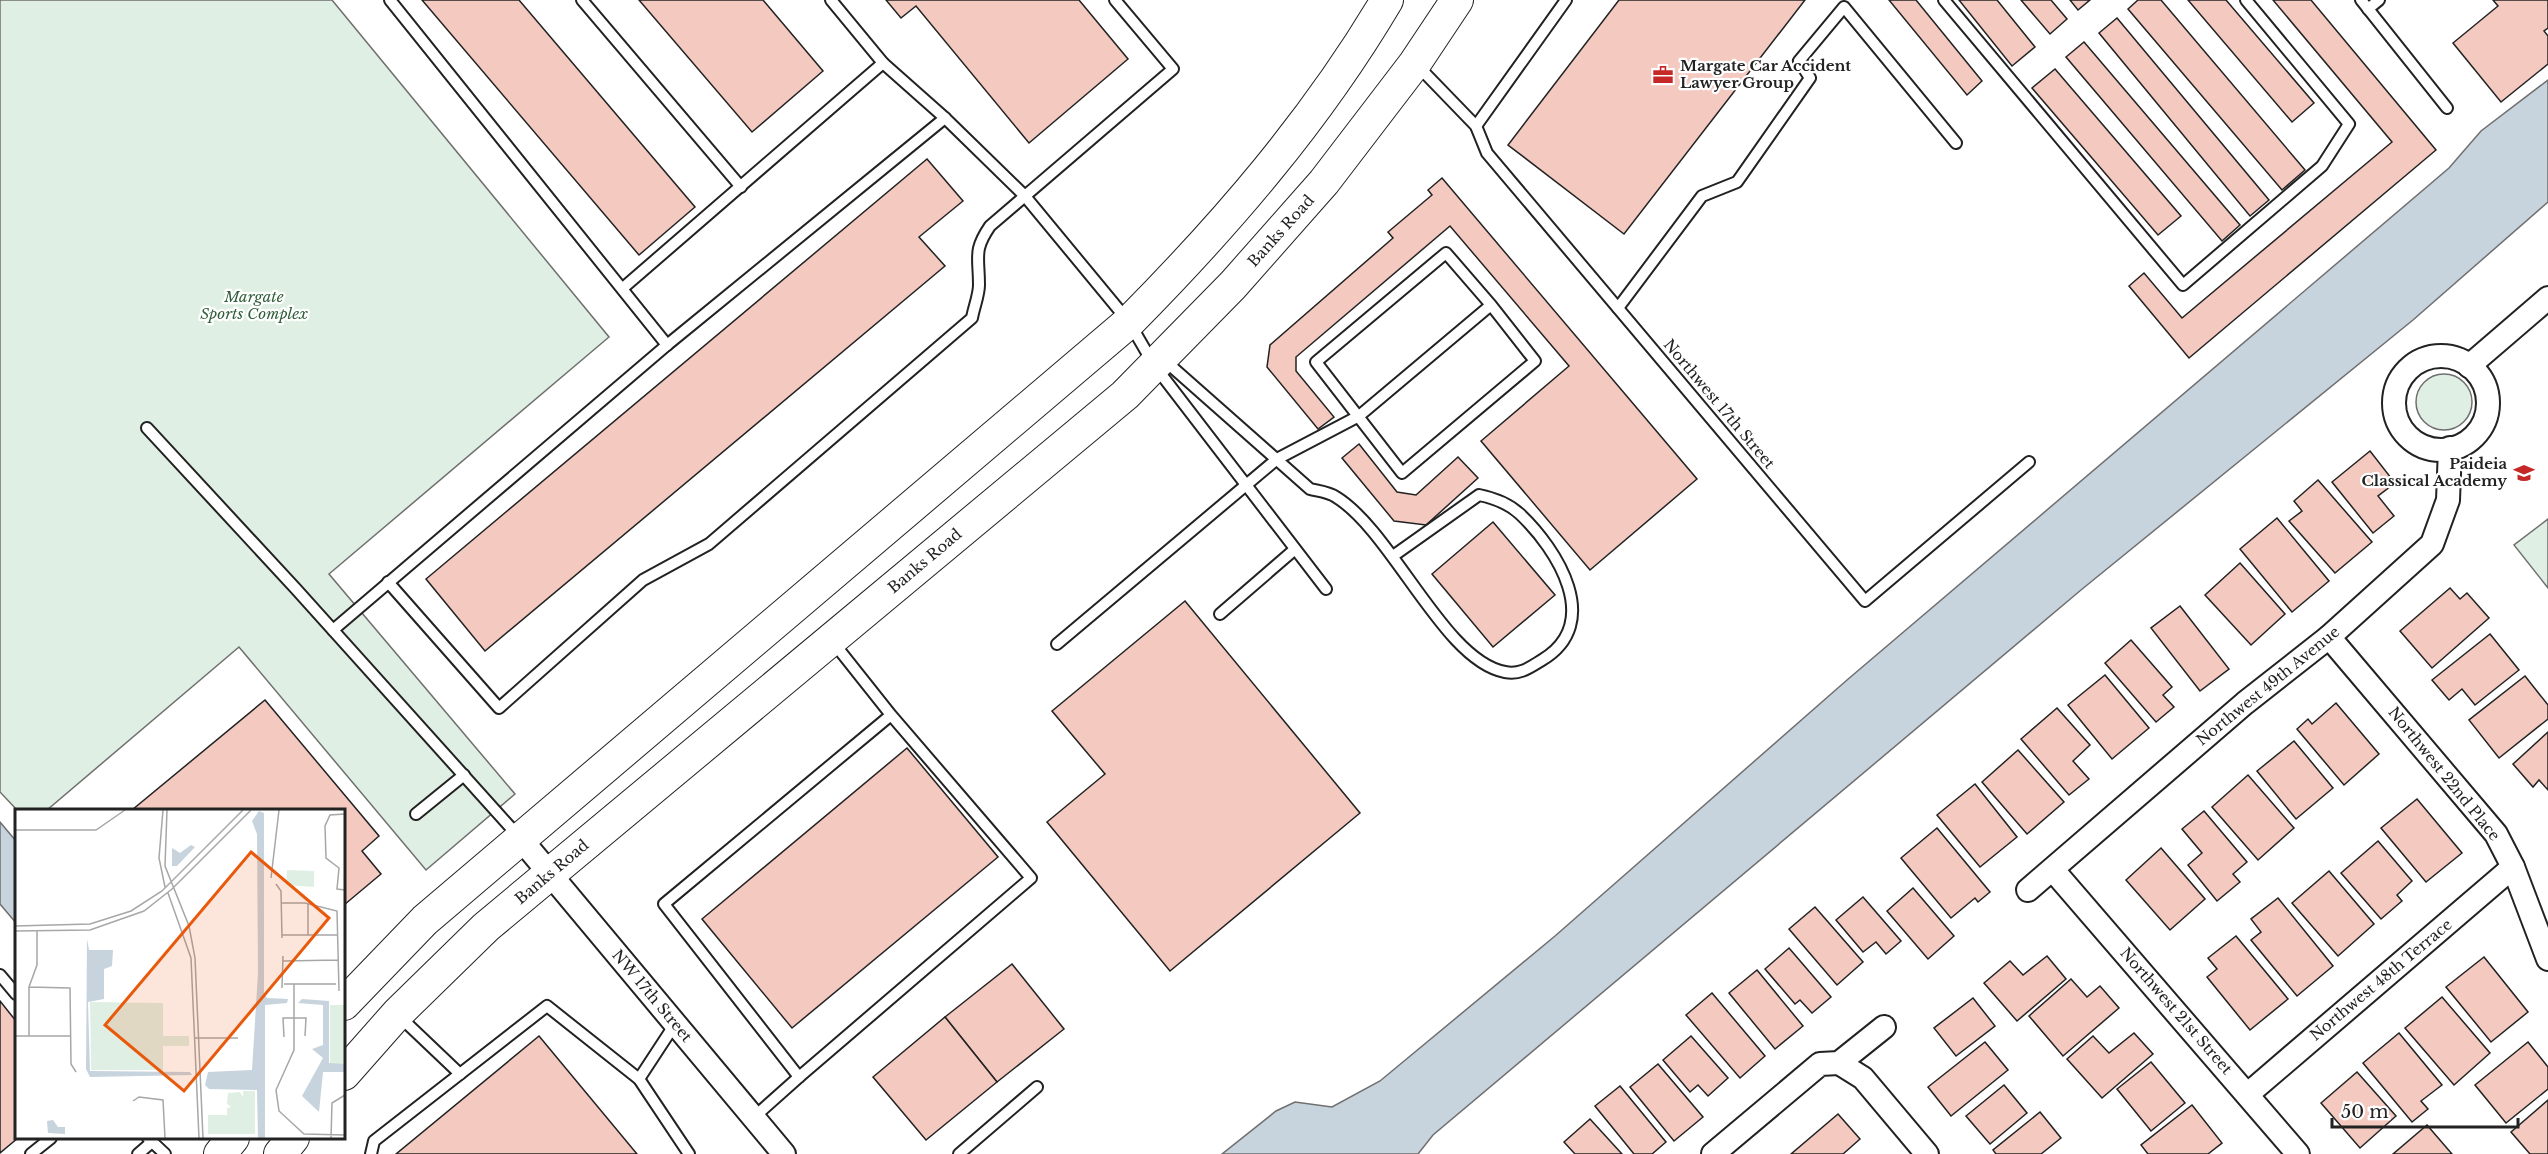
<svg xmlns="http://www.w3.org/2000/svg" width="2548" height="1154" font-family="'Libre Baskerville',serif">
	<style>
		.green { fill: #e0efe3; stroke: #6f6f6f; stroke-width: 1.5 }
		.water { fill: #c7d3dd; stroke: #6f6f6f; stroke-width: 1.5 }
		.building { fill: #f3c9c0; stroke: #222; stroke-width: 1.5 }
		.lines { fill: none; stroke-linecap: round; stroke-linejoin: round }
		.lane-casing { stroke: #222; stroke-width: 14 }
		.street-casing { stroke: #222; stroke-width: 26 }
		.secondary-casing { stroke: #222; stroke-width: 34 }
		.lane { stroke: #fff; stroke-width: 10 }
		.street { stroke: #fff; stroke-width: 22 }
		.secondary { stroke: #fff; stroke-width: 32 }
		.labels { text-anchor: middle; stroke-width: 4.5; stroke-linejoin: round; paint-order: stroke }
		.poi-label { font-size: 15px; font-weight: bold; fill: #222; stroke: #fff; text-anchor: start }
		.street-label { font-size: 15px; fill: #222; stroke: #fff }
		.park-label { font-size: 15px; font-style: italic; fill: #2f5e38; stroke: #fff }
		.inset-road { fill: none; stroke: #a7a7a7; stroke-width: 1.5 }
		.view { fill: #e8590c; fill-opacity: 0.15; stroke: #e8590c; stroke-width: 3 }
		.inset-edge { fill: none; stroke: #222; stroke-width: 3 }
	</style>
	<rect width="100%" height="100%" fill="#fff"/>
	<!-- green -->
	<g class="green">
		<polygon points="0,0 332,0 609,337 329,574 515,794 426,870 239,647 47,810 17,810 0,792"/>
		<circle cx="2444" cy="402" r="28"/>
		<polygon points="2548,519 2548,588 2514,545"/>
	</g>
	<!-- water -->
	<g class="water">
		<polygon points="2548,80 2548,202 2413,320 2081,590 1433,1135 1418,1154 1222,1154 1276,1111 1295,1102 1332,1107 1380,1081 1555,936 1847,680 2449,168 2481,131"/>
		<polygon points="0,822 16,841 16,923 0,904"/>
	</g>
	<!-- building -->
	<g class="building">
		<polygon points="422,0 519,0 695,207 639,255"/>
		<polygon points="639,0 763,0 823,71 752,132"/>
		<polygon points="886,0 1079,0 1128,59 1029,143 916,6 901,18"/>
		<polygon points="1619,0 1805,0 1624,234 1508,145"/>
		<polygon points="1889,0 1916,0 1982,81 1967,95"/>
		<polygon points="1959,0 1997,0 2035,47 2012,66"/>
		<polygon points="2021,0 2051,0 2067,19 2050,34"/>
		<polygon points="2070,0 2090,0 2078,10"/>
		<polygon points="2138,0 2161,0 2305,170 2282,190 2128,9"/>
		<polygon points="2188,0 2226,0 2314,103 2292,122"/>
		<polygon points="2273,0 2311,0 2436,150 2189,358 2129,286 2144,273 2182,318 2392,142"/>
		<polygon points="2493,0 2548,0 2548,28 2544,31 2548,36 2548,64 2501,102 2453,43 2498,6"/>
		<polygon points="2117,18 2269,200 2250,216 2099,33"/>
		<polygon points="2084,42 2240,225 2222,241 2066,57"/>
		<polygon points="2055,69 2181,216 2158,235 2032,88"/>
		<polygon points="927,159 963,201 919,237 945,266 485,651 426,579"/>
		<polygon points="1442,178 1697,479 1590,570 1481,441 1569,366 1450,226 1296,357 1296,371 1334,417 1318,429 1267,367 1270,345 1393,238 1388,232 1432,195 1428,190"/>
		<polygon points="1359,444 1397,492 1416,495 1458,457 1478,478 1426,525 1394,521 1342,458"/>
		<polygon points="2370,451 2395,483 2378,496 2394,516 2373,533 2332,482"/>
		<polygon points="2318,480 2372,542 2335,573 2289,521 2302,511 2294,501"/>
		<polygon points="2277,518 2329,581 2292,612 2240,549"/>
		<polygon points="1493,522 1555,595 1493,647 1432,574"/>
		<polygon points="2240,563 2285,614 2251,645 2205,595"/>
		<polygon points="2450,588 2460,599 2467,593 2489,618 2432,668 2400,631"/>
		<polygon points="1185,601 1360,813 1170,971 1047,822 1105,774 1052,711"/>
		<polygon points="2180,606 2229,669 2200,691 2151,628"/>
		<polygon points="2490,634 2519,670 2475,705 2462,689 2449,700 2432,680"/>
		<polygon points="2131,640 2172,687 2163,695 2174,707 2156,722 2105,663"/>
		<polygon points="2105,675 2149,728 2112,759 2068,705"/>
		<polygon points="2525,676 2548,705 2548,719 2499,758 2469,720"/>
		<polygon points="265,700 379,836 362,851 381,874 344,905 344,810 132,810"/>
		<polygon points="2336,703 2379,754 2344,785 2297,729 2308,719 2312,724"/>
		<polygon points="2057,708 2090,745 2073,761 2089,779 2069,795 2021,739"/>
		<polygon points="2548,732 2548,790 2539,780 2533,787 2513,764"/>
		<polygon points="2294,741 2333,788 2296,819 2257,771"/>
		<polygon points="907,748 998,857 792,1028 702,919"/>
		<polygon points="2018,750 2064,802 2027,834 1982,782"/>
		<polygon points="2248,775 2294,828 2258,860 2212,807"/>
		<polygon points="1975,784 2017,837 1980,867 1937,815"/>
		<polygon points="2417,799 2462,853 2426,882 2381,828"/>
		<polygon points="2204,811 2247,862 2233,874 2240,882 2217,901 2188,865 2202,853 2182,829"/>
		<polygon points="1937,828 1990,892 1978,902 1975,898 1951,918 1901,858"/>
		<polygon points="2378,841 2412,881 2397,895 2402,901 2381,919 2341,873"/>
		<polygon points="2161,848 2205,899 2170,930 2126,880"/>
		<polygon points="2329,871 2374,924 2338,956 2292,903"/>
		<polygon points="1913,888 1954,936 1928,959 1887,911"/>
		<polygon points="1863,897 1901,941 1886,954 1876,942 1863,952 1836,920"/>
		<polygon points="2278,898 2333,966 2297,996 2251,940 2261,932 2251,919"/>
		<polygon points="1815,907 1863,962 1837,985 1789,929"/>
		<polygon points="2236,936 2288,999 2250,1030 2207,977 2217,969 2208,958"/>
		<polygon points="1789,948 1831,997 1812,1013 1800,1000 1795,1004 1765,969"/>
		<polygon points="2047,956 2066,979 2017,1021 1984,983 2010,961 2023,975"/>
		<polygon points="2484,957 2528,1012 2491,1042 2446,987"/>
		<polygon points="1012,964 1064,1029 997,1082 945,1017"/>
		<polygon points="1757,970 1803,1026 1775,1049 1729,993"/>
		<polygon points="2071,979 2087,997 2100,986 2119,1008 2063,1056 2029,1016"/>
		<polygon points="1712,993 1765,1056 1740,1078 1686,1015"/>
		<polygon points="2442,997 2490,1053 2454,1085 2405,1028"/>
		<polygon points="1973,998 1995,1026 1956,1056 1934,1028"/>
		<polygon points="0,1001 16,1021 18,1138 0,1153"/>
		<polygon points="945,1017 997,1082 926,1140 873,1077"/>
		<polygon points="2134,1033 2153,1054 2102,1098 2067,1059 2093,1036 2109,1053"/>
		<polygon points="2399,1033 2442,1085 2421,1101 2428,1109 2412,1122 2363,1063"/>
		<polygon points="539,1036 637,1154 396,1154"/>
		<polygon points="1691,1036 1728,1078 1708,1096 1698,1085 1690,1092 1663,1060"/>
		<polygon points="1985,1042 2008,1070 1951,1116 1928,1087"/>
		<polygon points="2528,1042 2548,1067 2548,1089 2506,1123 2475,1085"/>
		<polygon points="2151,1062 2185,1103 2151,1131 2117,1089"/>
		<polygon points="1658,1064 1703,1117 1674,1141 1630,1087"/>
		<polygon points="2357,1072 2396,1116 2360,1148 2321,1103"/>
		<polygon points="2004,1085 2027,1113 1990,1144 1966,1116"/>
		<polygon points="1620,1086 1666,1142 1652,1154 1634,1154 1595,1106"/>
		<polygon points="2548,1100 2548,1154 2530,1154 2511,1132"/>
		<polygon points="2192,1105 2222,1143 2208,1154 2148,1154 2141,1145"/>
		<polygon points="2040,1112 2061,1138 2041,1154 1996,1154 1993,1150"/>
		<polygon points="1838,1114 1860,1139 1843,1154 1791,1154"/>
		<polygon points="1590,1119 1622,1154 1575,1154 1564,1142"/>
		<polygon points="2427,1125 2452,1154 2393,1154"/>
	</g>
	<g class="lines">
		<!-- lane casing -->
		<g class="lane-casing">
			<g id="lane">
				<polyline points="390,0 667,345 945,118"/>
				<polyline points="582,0 741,187"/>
				<polyline points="831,0 883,63 945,118 1024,195 1129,322 1154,365 1326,589"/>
				<polyline points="1944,0 2183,285 2322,166 2349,124 2246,0"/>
				<polyline points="2361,0 2447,108"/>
				<polyline points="2368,9 2379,0"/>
				<polyline points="1417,65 1476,126 1487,153 1865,601 2029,462"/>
				<polyline points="1476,126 1566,0"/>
				<polyline points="623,288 883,63"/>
				<polyline points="1618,308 1702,196 1737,182 1810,78 1799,61 1844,7 1956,143"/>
				<path d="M 1161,366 L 1172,367 L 1310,489 C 1318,491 1329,492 1336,497 C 1393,532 1444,661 1505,672 C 1520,675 1529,668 1542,660 C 1604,623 1557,549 1520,514 C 1508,503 1494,498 1479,495 L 1393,556"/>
				<polyline points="147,428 296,589 520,838"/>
				<path d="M 388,582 L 499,708 L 643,580 L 709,544 L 972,318 C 974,307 979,295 979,285 C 979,256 973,251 990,226 L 1173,69 L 1115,0"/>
				<polyline points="1220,614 1294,550"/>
				<polyline points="333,630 667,345"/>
				<polyline points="833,642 891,715 664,904 799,1077 1031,878 891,715"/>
				<polyline points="1057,644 1277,459 1359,416 1491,305 1446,253 1316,362 1402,473 1535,361 1491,305"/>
				<polyline points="416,814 464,775"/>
				<polyline points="0,975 16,994"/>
				<polyline points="399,1016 460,1074"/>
				<polyline points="639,1079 675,1024"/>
				<polyline points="753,1118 799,1077"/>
				<polyline points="148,1138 165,1154"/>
				<polyline points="31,1154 51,1138"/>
				<polyline points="138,1154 152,1142"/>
				<polyline points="371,1154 374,1141 547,1006 639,1079 689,1154"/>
				<polyline points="959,1154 1037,1087"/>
			</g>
		</g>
		<!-- street casing -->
		<g class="street-casing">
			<g id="street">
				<circle cx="2441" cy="403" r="47"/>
				<polyline points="2469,366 2548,298"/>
				<polyline points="2329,637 2496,834 2513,867 2548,959"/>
				<polyline points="520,838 784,1154"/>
				<polyline points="2053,870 2298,1154"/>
				<polyline points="2028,890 2245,703 2329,637 2432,544 2448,500 2450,448"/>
				<polyline points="1839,1063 1863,1078 1927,1154"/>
				<polyline points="2248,1094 2513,867"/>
				<polyline points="1713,1154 1820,1064 1839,1063 1884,1027"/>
			</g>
		</g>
		<!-- secondary casing -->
		<g class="secondary-casing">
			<g id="secondary">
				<path d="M 344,1004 L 425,920 L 1129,322 C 1226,224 1316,120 1387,0"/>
				<polyline points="344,1074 397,1014 486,927 1125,395 1233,285 1324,182 1415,63 1457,0"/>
				<polyline points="220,1154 233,1138"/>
				<polyline points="280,1154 293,1138"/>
			</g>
		</g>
		<!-- lane -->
		<use href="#lane" class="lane"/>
		<!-- street -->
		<use href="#street" class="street"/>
		<!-- secondary -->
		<use href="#secondary" class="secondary"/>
	</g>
	<!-- icons -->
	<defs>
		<g id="office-bare" transform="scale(1.62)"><path d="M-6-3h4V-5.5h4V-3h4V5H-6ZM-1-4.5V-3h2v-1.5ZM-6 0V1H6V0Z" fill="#c62828" stroke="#fff" stroke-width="2.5" paint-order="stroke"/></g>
		<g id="school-bare" transform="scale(1.62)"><path d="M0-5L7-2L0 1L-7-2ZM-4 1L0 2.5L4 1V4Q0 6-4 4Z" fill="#c62828" stroke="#fff" stroke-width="2.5" paint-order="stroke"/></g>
	</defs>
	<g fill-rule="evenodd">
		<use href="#office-bare" x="1663" y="75"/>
		<use href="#school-bare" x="2524" y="473"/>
	</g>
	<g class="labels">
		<!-- poi labels -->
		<g class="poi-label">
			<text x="1680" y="71">Margate Car Accident<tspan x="1680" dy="17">Lawyer Group</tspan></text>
			<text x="2507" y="469" text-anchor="end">Paideia<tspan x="2507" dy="17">Classical Academy</tspan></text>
		</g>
		<!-- street labels -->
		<g class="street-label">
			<text transform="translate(1281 231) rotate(-48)" y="5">Banks Road</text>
			<text transform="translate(1719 404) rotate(50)" y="5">Northwest 17th Street</text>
			<text transform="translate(925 561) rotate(-40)" y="5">Banks Road</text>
			<text transform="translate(2268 686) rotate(-39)" y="5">Northwest 49th Avenue</text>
			<text transform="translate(2444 774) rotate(51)" y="5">Northwest 22nd Place</text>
			<text transform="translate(552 872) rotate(-40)" y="5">Banks Road</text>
			<text transform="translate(2381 980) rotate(-40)" y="5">Northwest 48th Terrace</text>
			<text transform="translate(652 996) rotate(50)" y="5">NW 17th Street</text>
			<text transform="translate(2176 1011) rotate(49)" y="5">Northwest 21st Street</text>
		</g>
		<!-- park labels -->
		<g class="park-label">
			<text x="254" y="302">Margate<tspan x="254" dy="17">Sports Complex</tspan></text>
		</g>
	</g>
	<!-- overview -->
	<g transform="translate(15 809)">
		<rect width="330" height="330" fill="#fff"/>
		<path d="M 272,61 L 299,62 L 299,78 L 271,76 ZM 75,193 L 148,194 L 148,227 L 174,227 L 174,237 L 148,237 L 148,261 L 76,261 ZM 315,196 L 330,196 L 330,255 L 315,255 ZM 228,282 L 240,282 L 240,325 L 193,325 L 193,306 L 212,306 L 212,299 L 216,298 L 212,295 L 213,284 L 225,283 L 228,288 Z" fill="#e0efe3"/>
		<path d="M 244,2 L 249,4 L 249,184 L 252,189 L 273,190 L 272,194 L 250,196 L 250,329 L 243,329 L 242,281 L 194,280 L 190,276 L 193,263 L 237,261 L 243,164 L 242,25 L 237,12 ZM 176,36 L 180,38 L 162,57 L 157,57 L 157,39 L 165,44 ZM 72,130 L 74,141 L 98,141 L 97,157 L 89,160 L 89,190 L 73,193 L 75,262 L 175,263 L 177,266 L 75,268 L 71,260 ZM 287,190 L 314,192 L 314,254 L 330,255 L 330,263 L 308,263 L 304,303 L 287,287 L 308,249 L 297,240 L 308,236 L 308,196 L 283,194 ZM 38,311 L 43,318 L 50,318 L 50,325 L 33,324 L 32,312 Z" fill="#c7d3dd"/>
		<path class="inset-road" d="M 148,1 L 144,49 L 150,78M 152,1 L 150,57 L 174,117 L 180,149 L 188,329M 330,5 L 315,6 L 310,17 L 311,49 L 324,59 L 322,80 L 330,81M 0,21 L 81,21 L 110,1M 256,69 L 264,1M 261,75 L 266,82 L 267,129M 153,84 L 176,149 L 184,329M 267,94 L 290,94 L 322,102 L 324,182M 293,95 L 293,126M 0,117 L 75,115 L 116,102 L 147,82 L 228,1M 0,122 L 75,121 L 129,102 L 157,80 L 236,1M 267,126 L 323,126M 268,152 L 323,151M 269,175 L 321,175M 279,175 L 279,241 L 261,281 L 264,302 L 289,325 L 330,326M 14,178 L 55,179 L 56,255 L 61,263M 267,179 L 268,147M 0,227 L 55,227M 14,227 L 14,178 L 22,156 L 22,122M 269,228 L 268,209 L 291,209 L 290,227M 180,229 L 223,229M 118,292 L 124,288 L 148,291 L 150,329M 316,329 L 317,294 L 330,286"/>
		<path class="view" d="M 236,43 L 314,109 L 169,282 L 90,216 Z"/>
		<rect width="330" height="330" class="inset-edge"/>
	</g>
	<!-- scale -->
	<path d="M2332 1118v9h186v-9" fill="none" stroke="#222222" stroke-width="3"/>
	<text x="2341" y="1118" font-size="18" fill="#222222" stroke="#ffffff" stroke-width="4.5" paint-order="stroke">50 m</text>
</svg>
